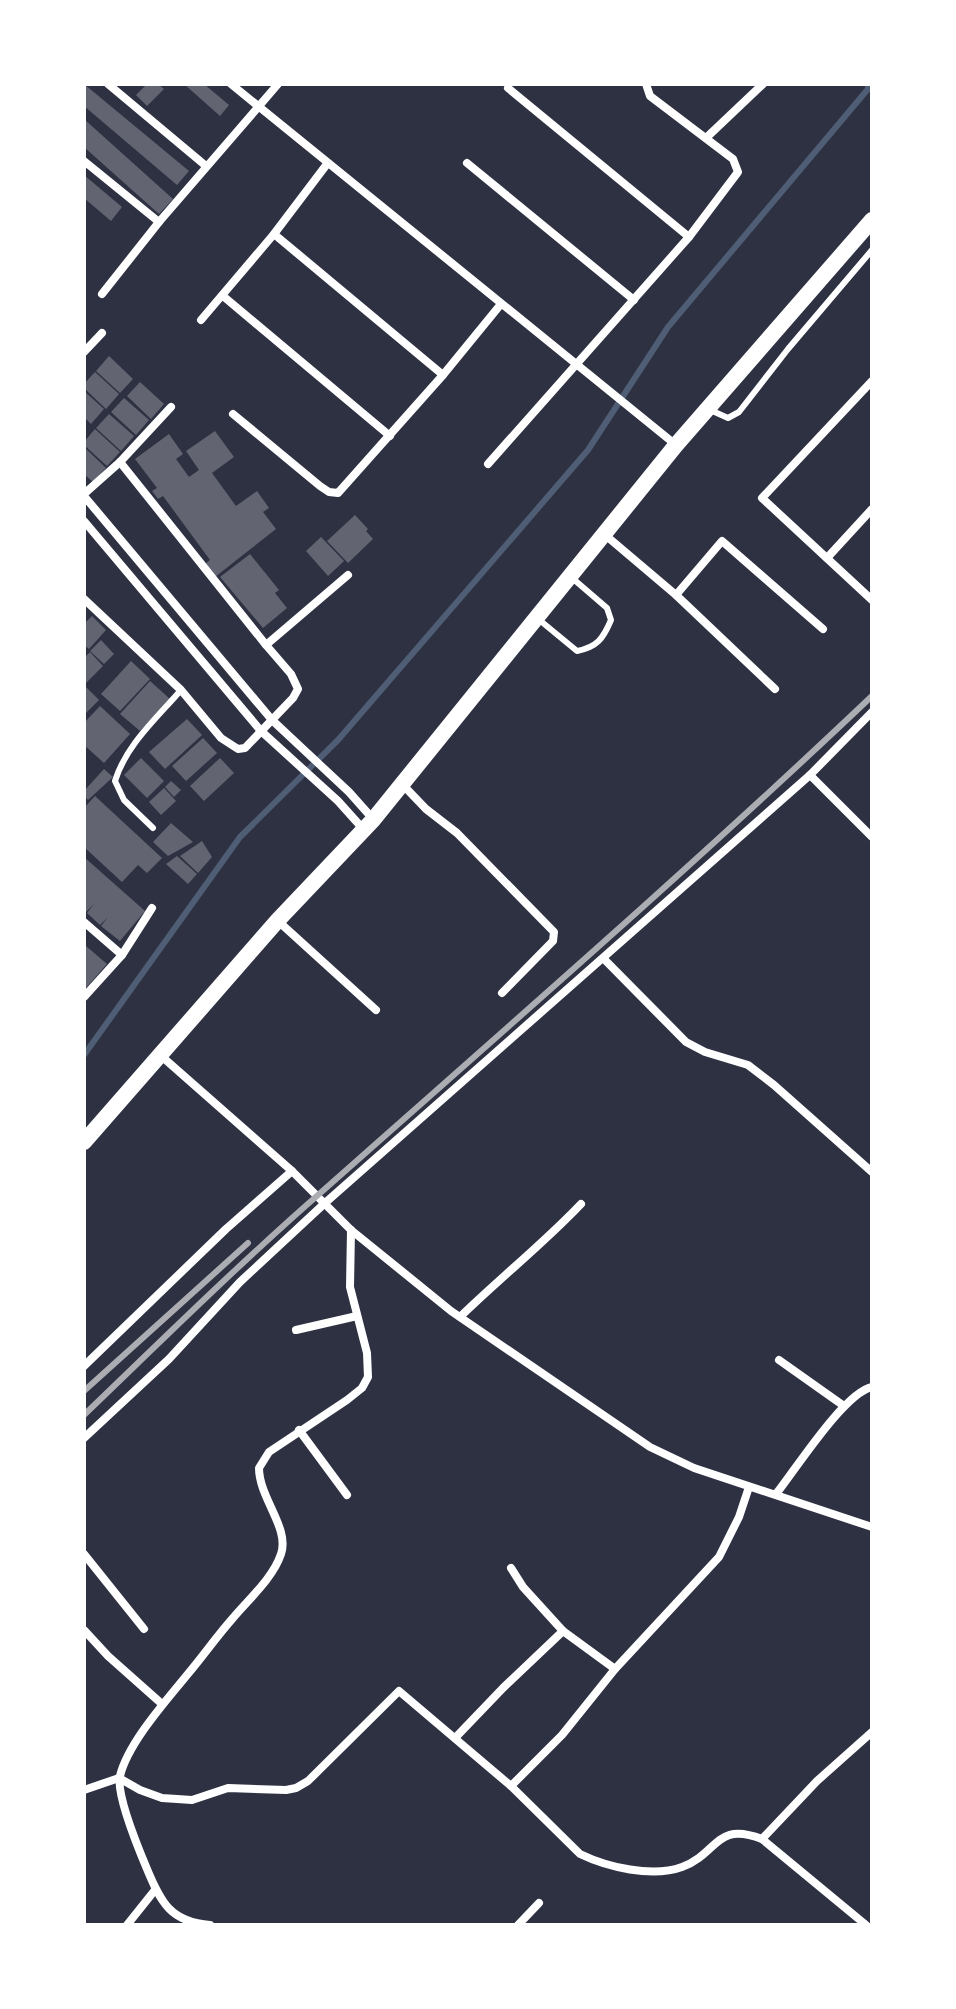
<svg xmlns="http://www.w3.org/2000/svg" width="956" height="2009" font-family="'PT Sans',sans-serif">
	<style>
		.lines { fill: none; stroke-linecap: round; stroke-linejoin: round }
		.stream { stroke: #4f5d75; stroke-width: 6 }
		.building { fill: #626471 }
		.service { stroke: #fff; stroke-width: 6 }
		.minor { stroke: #fff; stroke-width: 8 }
		.secondary { stroke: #fff; stroke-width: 16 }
		.rail { stroke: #abadb3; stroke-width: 6 }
	</style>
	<rect width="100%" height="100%" fill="#2d3142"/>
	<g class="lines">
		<!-- stream -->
		<polyline class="stream" points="84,1055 240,837 338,740 588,450 668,327 868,89 868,84"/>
	</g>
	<!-- building -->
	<g class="building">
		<polygon points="84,84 189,171 177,185 84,106"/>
		<polygon points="147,84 158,84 164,89 147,106 136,95"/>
		<polygon points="184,84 204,84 229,105 220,116"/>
		<polygon points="84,119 173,199 159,214 84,147"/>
		<polygon points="84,175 122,207 111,221 84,198"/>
		<polygon points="109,356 133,379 120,393 96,371"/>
		<polygon points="95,372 119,394 106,409 84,388 84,384"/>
		<polygon points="140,382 164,404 151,419 127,396"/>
		<polygon points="84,391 104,409 91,424 84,417"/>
		<polygon points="124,398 149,420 136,435 111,412"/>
		<polygon points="109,414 134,436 121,451 96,428"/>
		<polygon points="95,429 120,452 107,466 84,445 84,442"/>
		<polygon points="215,431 234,457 212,473 236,506 257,491 269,508 263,512 276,529 215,577 205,564 210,560 163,496 158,499 152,491 157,488 135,459 169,434 183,454 176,459 189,477 199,470 186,451"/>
		<polygon points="84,447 106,468 93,482 84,474"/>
		<polygon points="355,515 368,529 366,531 373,539 348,563 327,541"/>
		<polygon points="321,537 344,561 328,576 306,551"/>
		<polygon points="250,554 279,590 275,593 287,608 263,628 220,577"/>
		<polygon points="92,616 106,630 89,649 84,645 84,624"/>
		<polygon points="101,640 114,654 104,664 90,651"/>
		<polygon points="90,652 103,666 84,685 84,658"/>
		<polygon points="131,661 150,679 120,711 101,694"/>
		<polygon points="150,681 170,699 140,731 120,714"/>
		<polygon points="84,685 99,700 84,715"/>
		<polygon points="100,706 130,734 104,763 84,745 84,723"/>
		<polygon points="187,719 202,735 165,769 149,752"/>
		<polygon points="203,738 217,753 186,781 172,766"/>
		<polygon points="141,758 164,781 147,798 124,775"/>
		<polygon points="220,758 234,773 204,801 190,786"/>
		<polygon points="104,769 113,777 88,800 84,796 84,791"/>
		<polygon points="171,781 181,790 174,797 165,787"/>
		<polygon points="164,788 176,801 161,815 149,802"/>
		<polygon points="95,796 162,858 147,873 138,865 122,882 84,847 84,808"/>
		<polygon points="171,823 193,842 168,856 153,842"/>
		<polygon points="202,841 212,857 198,873 180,856"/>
		<polygon points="177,856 197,874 188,884 166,864"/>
		<polygon points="84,857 145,911 120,941 101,926 108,917 100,925 87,913 94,904 86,912 84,910"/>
		<polygon points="86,946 107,964 84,990 84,948"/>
	</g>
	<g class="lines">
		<!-- service -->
		<g class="service">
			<polyline points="708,409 728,418 739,412 788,349 872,250"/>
			<path d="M 537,618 L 577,651 C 597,647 603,639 611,620 L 607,608 L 571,577"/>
			<path d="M 153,828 L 124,800 L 115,781 C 126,745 157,718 181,690"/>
		</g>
		<!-- minor -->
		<g class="minor">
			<polyline points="108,84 206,166"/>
			<polyline points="231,84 676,445"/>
			<polyline points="508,88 689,237"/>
			<polyline points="706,138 763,84"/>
			<polyline points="84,161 159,222"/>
			<polyline points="467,163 634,300"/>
			<polyline points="274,234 443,375"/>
			<polyline points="102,294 159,222 278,84"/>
			<polyline points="223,296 390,436"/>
			<polyline points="201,320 274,234 327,164"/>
			<polyline points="84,352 102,333"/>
			<polyline points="872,381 762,498 872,600"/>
			<polyline points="233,414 320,486 329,492 338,493 443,375 501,304"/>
			<polyline points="488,464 689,237 738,172 733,159 650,96 646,84"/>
			<polyline points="84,494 120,462 171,407"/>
			<polyline points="84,496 272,720 349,792 373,819"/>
			<polyline points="84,521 261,731 338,801 364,830"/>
			<polyline points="604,534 676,595 775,689"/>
			<polyline points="827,558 872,509"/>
			<polyline points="676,595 722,541 823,629"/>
			<polyline points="84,599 181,690 221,738 238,749 245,748 293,698 298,689 291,674 266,645 120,462"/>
			<polyline points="266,645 348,575"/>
			<polyline points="810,775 872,837"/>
			<polyline points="402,784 426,809 457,833 554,932 553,941 502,993"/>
			<polyline points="278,921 376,1010"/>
			<polyline points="84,922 122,955 84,997"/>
			<polyline points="122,955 152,908"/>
			<polyline points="604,959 686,1042 705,1052 748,1065 774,1085 872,1172"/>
			<polyline points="159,1054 292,1171 351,1230 451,1311 650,1447 694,1468 872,1527"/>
			<path d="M 460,1317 C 500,1278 543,1244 581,1204"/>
			<polyline points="296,1330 357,1316"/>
			<polyline points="779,1360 844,1406"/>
			<polyline points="84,1366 226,1229 292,1171"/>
			<polyline points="299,1430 347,1495"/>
			<polyline points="84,1438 169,1359 240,1282 325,1203 810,775 872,712"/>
			<path d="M 776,1494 C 796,1469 844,1393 872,1387"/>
			<polyline points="84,1554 144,1629"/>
			<polyline points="511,1568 523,1587 563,1631 615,1669"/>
			<polyline points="84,1630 108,1656 162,1704"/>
			<polyline points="456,1737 503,1688 563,1631"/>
			<polyline points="511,1786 562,1735 615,1669 719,1557 739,1517 749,1487"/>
			<path d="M 84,1790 L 119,1778 L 140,1790 L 162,1798 L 192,1800 L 228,1788 L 286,1790 L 296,1788 L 308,1781 L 399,1691 L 511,1786 L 580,1854 C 607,1867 652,1878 682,1867 C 719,1853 715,1821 762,1839 L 866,1925"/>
			<polyline points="762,1839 817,1781 872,1732"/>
			<polyline points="127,1925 155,1890"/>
			<path d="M 210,1925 C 171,1922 161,1903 147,1869 C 139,1850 116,1795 120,1776 C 128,1743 166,1701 187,1675 C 203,1656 217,1636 233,1618 C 249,1599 273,1578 281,1554 C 290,1528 259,1498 259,1468 L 269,1452 L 347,1400 L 362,1388 L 368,1377 L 367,1353 L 350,1287 L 351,1230"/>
			<polyline points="518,1925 539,1903"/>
		</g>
		<!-- secondary -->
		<polyline class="secondary" points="84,1142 278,920 373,820 676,445 872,220"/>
		<!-- rail -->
		<g class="rail">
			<polyline points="84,1391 248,1243"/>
			<path d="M 84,1415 C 161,1341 237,1266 318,1195 C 504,1030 692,867 872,696"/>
		</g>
	</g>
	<!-- border -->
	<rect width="956" height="2009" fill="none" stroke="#ffffff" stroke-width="172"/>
</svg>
